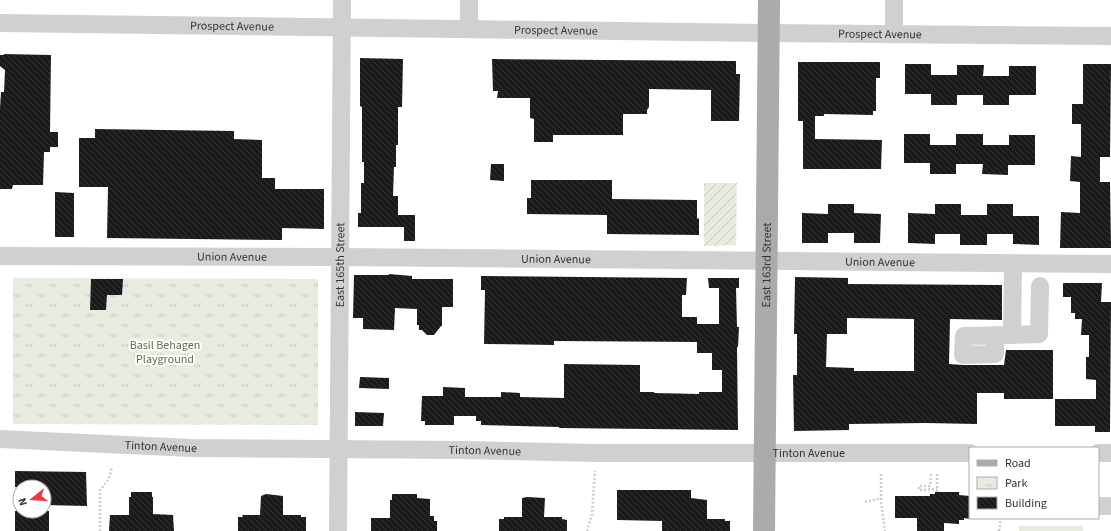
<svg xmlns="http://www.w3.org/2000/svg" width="1111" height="531" font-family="'Source Sans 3',sans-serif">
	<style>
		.grass { fill: #e6ecdf }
		.park { fill: url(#park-tufts) }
		.garden { fill: url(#garden-furrows) }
		.building { fill: url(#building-back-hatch); fill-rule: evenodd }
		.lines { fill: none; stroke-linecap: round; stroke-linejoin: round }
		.path { stroke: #cdcdcd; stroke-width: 2.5; stroke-dasharray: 2 2; stroke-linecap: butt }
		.minor { stroke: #d0d0d0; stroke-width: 18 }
		.major { stroke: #ababab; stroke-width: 22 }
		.labels { text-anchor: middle; stroke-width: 4; stroke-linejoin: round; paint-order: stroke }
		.street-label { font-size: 12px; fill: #333; stroke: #fff }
		.park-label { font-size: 12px; fill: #56703f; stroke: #fff }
	</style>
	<defs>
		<pattern id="park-tufts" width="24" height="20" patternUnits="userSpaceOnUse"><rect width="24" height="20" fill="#e6ecdf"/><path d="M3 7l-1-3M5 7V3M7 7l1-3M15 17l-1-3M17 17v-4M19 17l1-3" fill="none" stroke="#c6cbc0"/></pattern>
		<pattern id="garden-furrows" width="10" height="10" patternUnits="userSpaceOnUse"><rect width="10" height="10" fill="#e6ecdf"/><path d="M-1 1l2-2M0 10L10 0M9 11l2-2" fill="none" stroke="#c6cbc0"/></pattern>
		<pattern id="building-back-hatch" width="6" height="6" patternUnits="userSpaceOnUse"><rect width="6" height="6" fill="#1a1a1a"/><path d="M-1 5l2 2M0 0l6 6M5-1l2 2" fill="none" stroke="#333"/></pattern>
	</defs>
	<rect width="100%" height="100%" fill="#fff"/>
	<!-- grass -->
	<rect class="grass" x="1019" y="526" width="64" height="5"/>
	<!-- park -->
	<polygon class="park" points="13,278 318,279 318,425 13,424"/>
	<!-- garden -->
	<polygon class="garden" points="704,183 737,183 736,245 704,246"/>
	<!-- building -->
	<g class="building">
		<polygon points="4,54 51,55 50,132 58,132 58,147 50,147 50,152 44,152 43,185 13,185 12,189 0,189 0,108 1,92 4,92 5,70 0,66 0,55 4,55"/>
		<polygon points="360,58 403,59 402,107 398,107 398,145 396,145 396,167 394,167 393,196 398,196 398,215 415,215 415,241 404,241 404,227 358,227 358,213 361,213 361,183 364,183 364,162 362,162 362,107 360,106"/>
		<polygon points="492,59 736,61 736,74 740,74 739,121 711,121 711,90 649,89 649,107 647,110 647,114 623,114 623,135 553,135 553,142 534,142 534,119 530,118 530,98 497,98 498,91 493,91"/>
		<polygon points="798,62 880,62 880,78 876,78 876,111 873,111 873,115 824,114 824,116 815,116 815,139 882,140 881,169 803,169 803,121 798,121"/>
		<polygon points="905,64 931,64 931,75 957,75 957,65 984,65 983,76 1009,76 1009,66 1036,66 1036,95 1009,95 1009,105 983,105 983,95 957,95 957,105 931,105 931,94 905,94"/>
		<polygon points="1083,64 1111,64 1110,157 1100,157 1100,182 1110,182 1111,248 1060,248 1061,212 1080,213 1080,182 1070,181 1071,156 1081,157 1081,124 1072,124 1072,104 1083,104"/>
		<polygon points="95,129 234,131 234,139 262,140 262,178 275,178 275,189 324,189 324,229 282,228 282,240 107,238 108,187 79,187 79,138 95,138"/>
		<polygon points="904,134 930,134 930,145 956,145 956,134 983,134 983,145 1009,145 1009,135 1035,135 1035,165 1008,165 1008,175 982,174 983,164 956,164 956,174 930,174 930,163 904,163"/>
		<polygon points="491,164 504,164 504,181 490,180"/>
		<polygon points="531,180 612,180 612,199 697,200 697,219 699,218 699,235 607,234 607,215 527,214 527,198 531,198"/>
		<polygon points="55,192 74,193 74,237 55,237"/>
		<polygon points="828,204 854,204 854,213 881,214 880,243 854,243 854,233 828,233 828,243 802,243 802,213 828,214"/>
		<polygon points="935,204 961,204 961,215 987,215 987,204 1013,204 1013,216 1039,216 1039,245 1013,244 1013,234 987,234 987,245 960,245 960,234 935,234 935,244 908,243 908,213 935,214"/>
		<polygon points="389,274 412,276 412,279 453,279 453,307 442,307 442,326 441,326 434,335 427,335 422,330 419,330 419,325 417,325 417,309 395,308 394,330 363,329 363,318 353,318 354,275 389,275"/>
		<polygon points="481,276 687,278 686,295 682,295 682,317 697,317 697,324 719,324 719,288 709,288 708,278 739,278 739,288 736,288 737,327 739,327 738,347 737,347 738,430 559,428 559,427 481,425 481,421 476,421 476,416 454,416 454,425 425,425 425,421 421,421 422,396 443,396 443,387 465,388 465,397 501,397 501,392 520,393 520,397 564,398 564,364 640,365 640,392 654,392 654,393 699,394 699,392 722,392 722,370 712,370 712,353 697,353 697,342 554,341 554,345 484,344 485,290 481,290"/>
		<path d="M 795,277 L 848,278 L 848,284 L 1002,285 L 1002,320 L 950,319 L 949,364 L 963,365 L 1004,365 L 1006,350 L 1053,350 L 1053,399 L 1004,399 L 1004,393 L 977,393 L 977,424 L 925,423 L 849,424 L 849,430 L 794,431 L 793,375 L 797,375 L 797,334 L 794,334 ZM 847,318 L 914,319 L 914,371 L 854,371 L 854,368 L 826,367 L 827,334 L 847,334 Z"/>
		<polygon points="91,279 123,279 122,295 107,295 106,310 90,310"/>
		<polygon points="1063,283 1102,283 1101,302 1111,302 1110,432 1095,432 1095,426 1055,426 1055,399 1096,399 1096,380 1086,379 1086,357 1089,357 1089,335 1081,335 1082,319 1075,319 1075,313 1071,313 1071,297 1063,297"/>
		<polygon points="360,377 389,378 389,389 359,388"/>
		<polygon points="355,412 384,413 383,426 355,426"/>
		<polygon points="15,471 86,472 87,506 44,505 44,487 15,487"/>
		<polygon points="617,490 691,490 691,498 707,500 707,519 725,519 725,521 730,521 730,531 662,531 662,521 617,520"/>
		<polygon points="131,492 152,492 152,497 153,497 153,514 173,515 174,531 109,531 110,515 129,515 129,497 131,497"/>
		<polygon points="935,492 959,492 959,495 970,496 970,519 964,518 964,520 959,520 959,524 944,523 944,531 917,531 917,518 895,518 895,496 930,496 930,494 935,494"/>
		<polygon points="266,494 283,496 283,515 301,515 301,517 306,517 306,531 238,531 238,517 243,517 242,515 260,515 261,496"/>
		<polygon points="392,494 417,494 417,498 430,499 430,516 434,516 434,521 437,521 437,531 371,531 371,518 390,518 390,500 392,500"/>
		<polygon points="527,497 545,498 544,517 562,517 562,519 567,520 567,531 499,531 499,519 504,519 504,517 522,517 522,498"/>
		<rect x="15" y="511" width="34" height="20"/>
	</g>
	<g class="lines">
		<!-- path -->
		<g class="path">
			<polyline points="881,474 881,502 885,531"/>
			<polyline points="931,474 930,486 919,486 919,490 937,489"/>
			<polyline points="937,492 937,474"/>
			<polyline points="865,502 881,498"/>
			<polyline points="100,531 100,490 109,479 112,467"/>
			<polyline points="587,531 592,514 595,471"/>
			<polyline points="999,531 1001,518"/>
		</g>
		<!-- minor -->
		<g class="minor">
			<path id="s1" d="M 0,23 L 768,33 L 1111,36"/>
			<polyline points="469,29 469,0"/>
			<polyline points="894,33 894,0"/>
			<path id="s2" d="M 0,256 L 340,257 L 1111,264"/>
			<polyline points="1013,264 1012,335 1039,334 1040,286"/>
			<polyline points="995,335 995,354 963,355 964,336 1012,335"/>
			<path id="s3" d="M 0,439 L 191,448 L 463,450 L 596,453 L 970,453"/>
			<polyline points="1098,453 1111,453"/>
			<polyline points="1098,506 1111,506"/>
			<path id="s4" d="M 338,531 L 342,0"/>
		</g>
		<!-- major -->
		<path class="major" id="s5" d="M 764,531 L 769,0"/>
	</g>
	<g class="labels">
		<!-- street labels -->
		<g class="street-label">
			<text dy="4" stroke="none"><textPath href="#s1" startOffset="232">Prospect Avenue</textPath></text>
			<text dy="4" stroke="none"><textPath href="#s1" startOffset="556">Prospect Avenue</textPath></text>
			<text dy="4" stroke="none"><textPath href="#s1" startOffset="880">Prospect Avenue</textPath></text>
			<text dy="4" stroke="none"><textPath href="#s2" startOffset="232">Union Avenue</textPath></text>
			<text dy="4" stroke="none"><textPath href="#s2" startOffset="556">Union Avenue</textPath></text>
			<text dy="4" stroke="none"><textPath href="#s2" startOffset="880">Union Avenue</textPath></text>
			<text dy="4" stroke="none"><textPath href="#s4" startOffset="266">East 165th Street</textPath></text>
			<text dy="4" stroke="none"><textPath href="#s5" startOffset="266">East 163rd Street</textPath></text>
			<text dy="4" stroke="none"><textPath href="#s3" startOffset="161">Tinton Avenue</textPath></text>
			<text dy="4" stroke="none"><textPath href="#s3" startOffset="485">Tinton Avenue</textPath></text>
			<text dy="4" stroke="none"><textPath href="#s3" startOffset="809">Tinton Avenue</textPath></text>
		</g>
		<!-- park labels -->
		<g class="park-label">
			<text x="165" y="349">Basil Behagen<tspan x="165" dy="14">Playground</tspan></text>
		</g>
	</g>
	<!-- legend -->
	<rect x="969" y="447" width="130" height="72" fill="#ffffff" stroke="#adadad"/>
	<rect x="977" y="460" width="20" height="6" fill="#ababab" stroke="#adadad"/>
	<text x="1005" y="467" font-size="12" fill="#333333">Road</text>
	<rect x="977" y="477" width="20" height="12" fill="url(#park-tufts)" stroke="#adadad"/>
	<text x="1005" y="487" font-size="12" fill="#333333">Park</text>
	<rect x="977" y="497" width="20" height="12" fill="url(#building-back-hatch)" stroke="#adadad"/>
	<text x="1005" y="507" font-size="12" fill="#333333">Building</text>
	<!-- north arrow -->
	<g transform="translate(32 499) rotate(253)"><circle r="19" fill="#ffffff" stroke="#adadad"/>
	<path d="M0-3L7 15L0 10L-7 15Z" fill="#e63946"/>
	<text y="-6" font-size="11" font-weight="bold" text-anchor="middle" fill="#333333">N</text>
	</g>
</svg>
